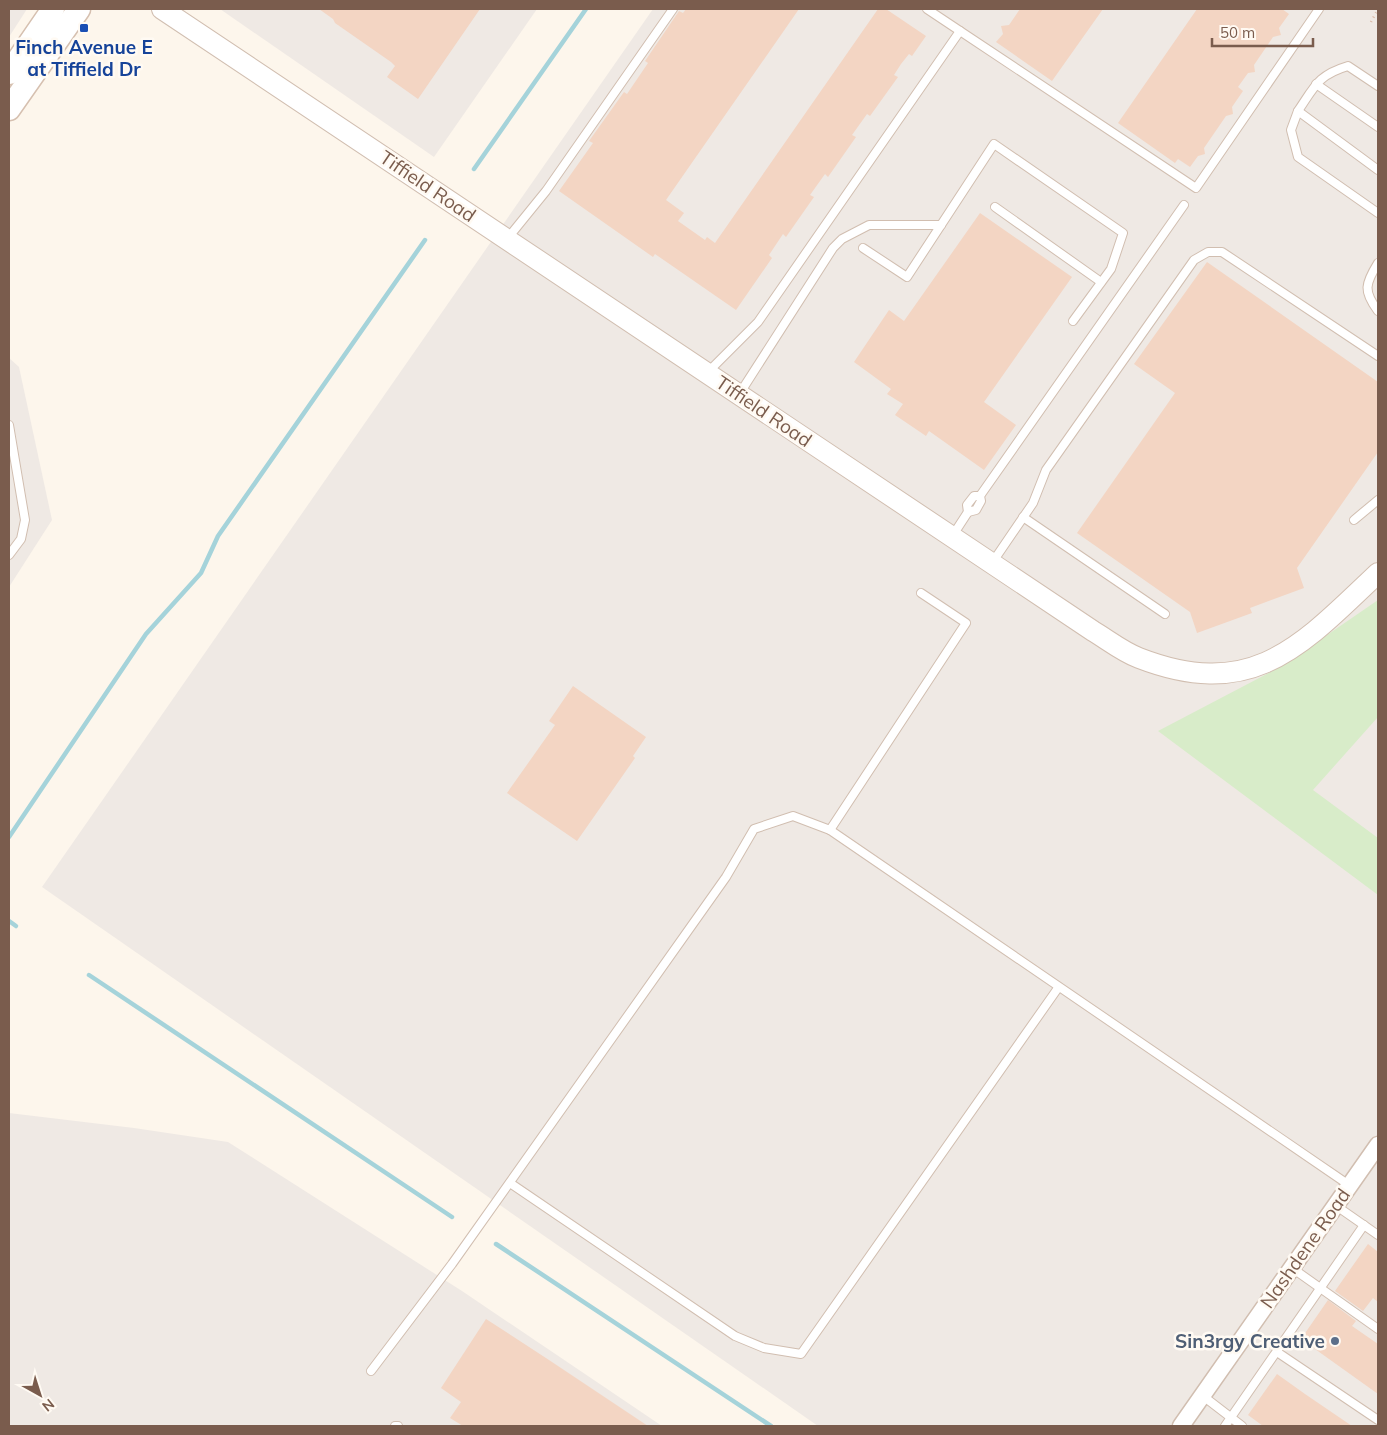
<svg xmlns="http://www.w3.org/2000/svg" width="1387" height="1435" font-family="Mulish,sans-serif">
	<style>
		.industrial { fill: #efe9e4 }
		.green { fill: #d8ecc9 }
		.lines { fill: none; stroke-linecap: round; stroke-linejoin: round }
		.stream { stroke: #a5d3da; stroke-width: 4.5 }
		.building { fill: #f3d5c3 }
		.service-casing { stroke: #d1beb0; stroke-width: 10 }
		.minor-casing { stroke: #d1beb0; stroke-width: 19 }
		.tertiary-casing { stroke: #d1beb0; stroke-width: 22 }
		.secondary-casing { stroke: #d6c0b0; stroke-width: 25 }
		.path { stroke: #d9b8a5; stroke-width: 2.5; stroke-dasharray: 1 4; stroke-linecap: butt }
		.service { stroke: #fff; stroke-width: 8 }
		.minor { stroke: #fff; stroke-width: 16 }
		.tertiary { stroke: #fff; stroke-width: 20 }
		.secondary { stroke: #fff; stroke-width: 22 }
		.transit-dot { fill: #1a4fb4; stroke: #fffaf3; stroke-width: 2 }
		.service-dot { fill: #5c6f8a; stroke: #fffaf3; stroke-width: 2 }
		.labels { text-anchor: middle; stroke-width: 5; stroke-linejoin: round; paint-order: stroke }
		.transit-label { font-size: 19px; font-weight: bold; fill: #164399; stroke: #fffaf3 }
		.street-label { font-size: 19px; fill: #7a5c4d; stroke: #fffaf3 }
		.service-label { font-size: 19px; font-weight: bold; fill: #4e5e75; stroke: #fffaf3; text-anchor: end }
	</style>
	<rect width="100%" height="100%" fill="#fdf6ec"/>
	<!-- industrial -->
	<g class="industrial">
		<polygon points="9,9 27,9 9,37"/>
		<polygon points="220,9 537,9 434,157"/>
		<polygon points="653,9 1378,9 1378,1426 818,1426 42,887"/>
		<polygon points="9,358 19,367 52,520 9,587"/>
		<polygon points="9,1113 134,1128 228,1142 462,1291 662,1426 9,1426"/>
	</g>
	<!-- green -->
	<polygon class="green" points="1378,600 1378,717 1313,790 1378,838 1378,895 1158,731 1282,666"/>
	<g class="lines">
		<!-- stream -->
		<g class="stream">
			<polyline points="474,169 586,9"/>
			<polyline points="9,837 146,634 201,573 218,536 425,240"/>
			<polyline points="9,921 16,926"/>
			<polyline points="89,975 452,1217"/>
			<polyline points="496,1244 771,1426"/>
		</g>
	</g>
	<!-- building -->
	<g class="building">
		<polygon points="319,9 480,9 418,99 387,77 395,66 391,62 335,23 333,19"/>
		<polygon points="686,9 799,9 666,200 684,213 678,221 705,240 707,237 715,243 878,9 886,9 926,36 912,56 909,54 901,64 894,75 898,77 870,116 867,114 852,135 856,137 828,177 825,174 810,195 814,197 786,237 783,234 769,255 772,258 736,310 655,254 653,257 559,191 593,143 589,141 624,92 627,94 648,63 645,61 679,11 683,13"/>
		<polygon points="1020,9 1103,9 1052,81 996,42 1003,34 1001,26 1009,25"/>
		<polygon points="1197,9 1282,9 1289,14 1279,28 1281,35 1273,37 1254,65 1255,72 1248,73 1238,87 1243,91 1232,107 1233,114 1226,116 1204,148 1205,154 1198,156 1190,167 1178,159 1175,163 1118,123"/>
		<polygon points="980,213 1072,277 984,402 1016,425 984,470 929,431 926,436 895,415 903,404 887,394 891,389 854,362 889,310 904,321"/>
		<polygon points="1207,262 1378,382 1378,452 1297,568 1304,588 1250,608 1252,613 1197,633 1190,612 1077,533 1175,393 1134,364"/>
		<polygon points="573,686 646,737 633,756 635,758 577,841 507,793 555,725 549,721"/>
		<polygon points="1368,1244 1378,1252 1378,1302 1373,1298 1363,1311 1335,1291"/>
		<polygon points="1328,1300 1356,1321 1352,1326 1378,1344 1378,1394 1301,1339"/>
		<polygon points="486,1319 549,1360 648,1426 463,1426 450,1418 461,1402 441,1388"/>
		<polygon points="1277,1374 1305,1394 1352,1426 1263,1426 1248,1415"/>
	</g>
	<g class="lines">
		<!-- service casing -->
		<g class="service-casing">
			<g id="service">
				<polyline points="927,9 960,31"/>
				<polyline points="1316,84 1378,127"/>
				<path d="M 1298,111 C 1315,86 1318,75 1348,66 L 1378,86"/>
				<polyline points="1378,170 1298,111 1291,130 1298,157 1378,213"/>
				<polyline points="995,207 1101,282"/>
				<polyline points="507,239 546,191 673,9"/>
				<polyline points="863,248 907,277 994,144 1123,233 1111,269 1073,321"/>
				<path d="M 1378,263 C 1365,284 1363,291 1378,311"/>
				<polyline points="708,372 758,322 960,31 1196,188 1319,9"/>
				<polyline points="740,393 833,248 842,239 869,225 941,225"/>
				<polyline points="9,425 25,520 21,539 9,555"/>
				<polyline points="980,496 974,496 967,505 968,512 976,510 981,501 980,496 982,493 1184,205"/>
				<polyline points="1023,517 1165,614"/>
				<polyline points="1354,520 1378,500"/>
				<polyline points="953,535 968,512"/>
				<polyline points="992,563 1033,503 1046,470 1194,260 1208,252 1222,252 1378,356"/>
				<polyline points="830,830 1349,1185"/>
				<polyline points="510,1183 735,1336 764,1348 801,1354 1058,988"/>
				<polyline points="1335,1205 1378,1235"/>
				<polyline points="1292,1268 1378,1329"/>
				<polyline points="1277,1352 1378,1420"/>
				<polyline points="371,1371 452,1264 726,877 754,829 793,816 830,830 966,623 921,593"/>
				<polyline points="1203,1396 1242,1426"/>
				<polyline points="395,1426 398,1426"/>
				<polyline points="1225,1426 1364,1225"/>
			</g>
		</g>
		<!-- minor casing -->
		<g class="minor-casing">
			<polyline id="minor" points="1181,1426 1378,1145"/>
		</g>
		<!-- tertiary casing -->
		<g class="tertiary-casing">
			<path id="tertiary" d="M 162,9 L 1093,631 C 1108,640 1123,652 1139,658 C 1253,702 1301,646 1378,573"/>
		</g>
		<!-- secondary casing -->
		<g class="secondary-casing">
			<g id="secondary">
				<polyline points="9,73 53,9"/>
				<polyline points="9,109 79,9"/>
			</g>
		</g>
		<!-- path -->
		<polyline class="path" points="1371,22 1378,9"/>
		<!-- service -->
		<use href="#service" class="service"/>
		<!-- minor -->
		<use href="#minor" class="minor"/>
		<!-- tertiary -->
		<use href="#tertiary" class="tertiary"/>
		<!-- secondary -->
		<use href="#secondary" class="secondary"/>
	</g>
	<!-- markers -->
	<rect class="transit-dot" x="79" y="23" width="10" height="10" rx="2.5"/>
	<circle class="service-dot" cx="1335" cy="1341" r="5"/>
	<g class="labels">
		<!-- transit labels -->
		<g class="transit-label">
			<text x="84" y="54">Finch Avenue E<tspan x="84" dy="22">at Tiffield Dr</tspan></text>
		</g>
		<!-- street labels -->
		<g class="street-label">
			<text transform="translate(428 186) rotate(34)" y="7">Tiffield Road</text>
			<text transform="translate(764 411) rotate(34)" y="7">Tiffield Road</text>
			<text transform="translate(1305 1248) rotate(-55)" y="7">Nashdene Road</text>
		</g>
		<!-- service labels -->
		<g class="service-label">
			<text x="1325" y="1348">Sin3rgy Creative</text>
		</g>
	</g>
	<!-- border -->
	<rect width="1387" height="1435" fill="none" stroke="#7a5c4d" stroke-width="20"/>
	<!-- north arrow -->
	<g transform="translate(40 1395) rotate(141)" stroke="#fffaf3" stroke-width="4" paint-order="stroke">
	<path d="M0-4L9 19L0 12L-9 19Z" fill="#7a5c4d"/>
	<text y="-8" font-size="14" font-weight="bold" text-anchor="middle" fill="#7a5c4d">N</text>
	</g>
	<!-- scale -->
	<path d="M1212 38v8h101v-8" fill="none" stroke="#7a5c4d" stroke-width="2.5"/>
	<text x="1220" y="38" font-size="15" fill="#7a5c4d" stroke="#fffaf3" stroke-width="4" paint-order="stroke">50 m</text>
</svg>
